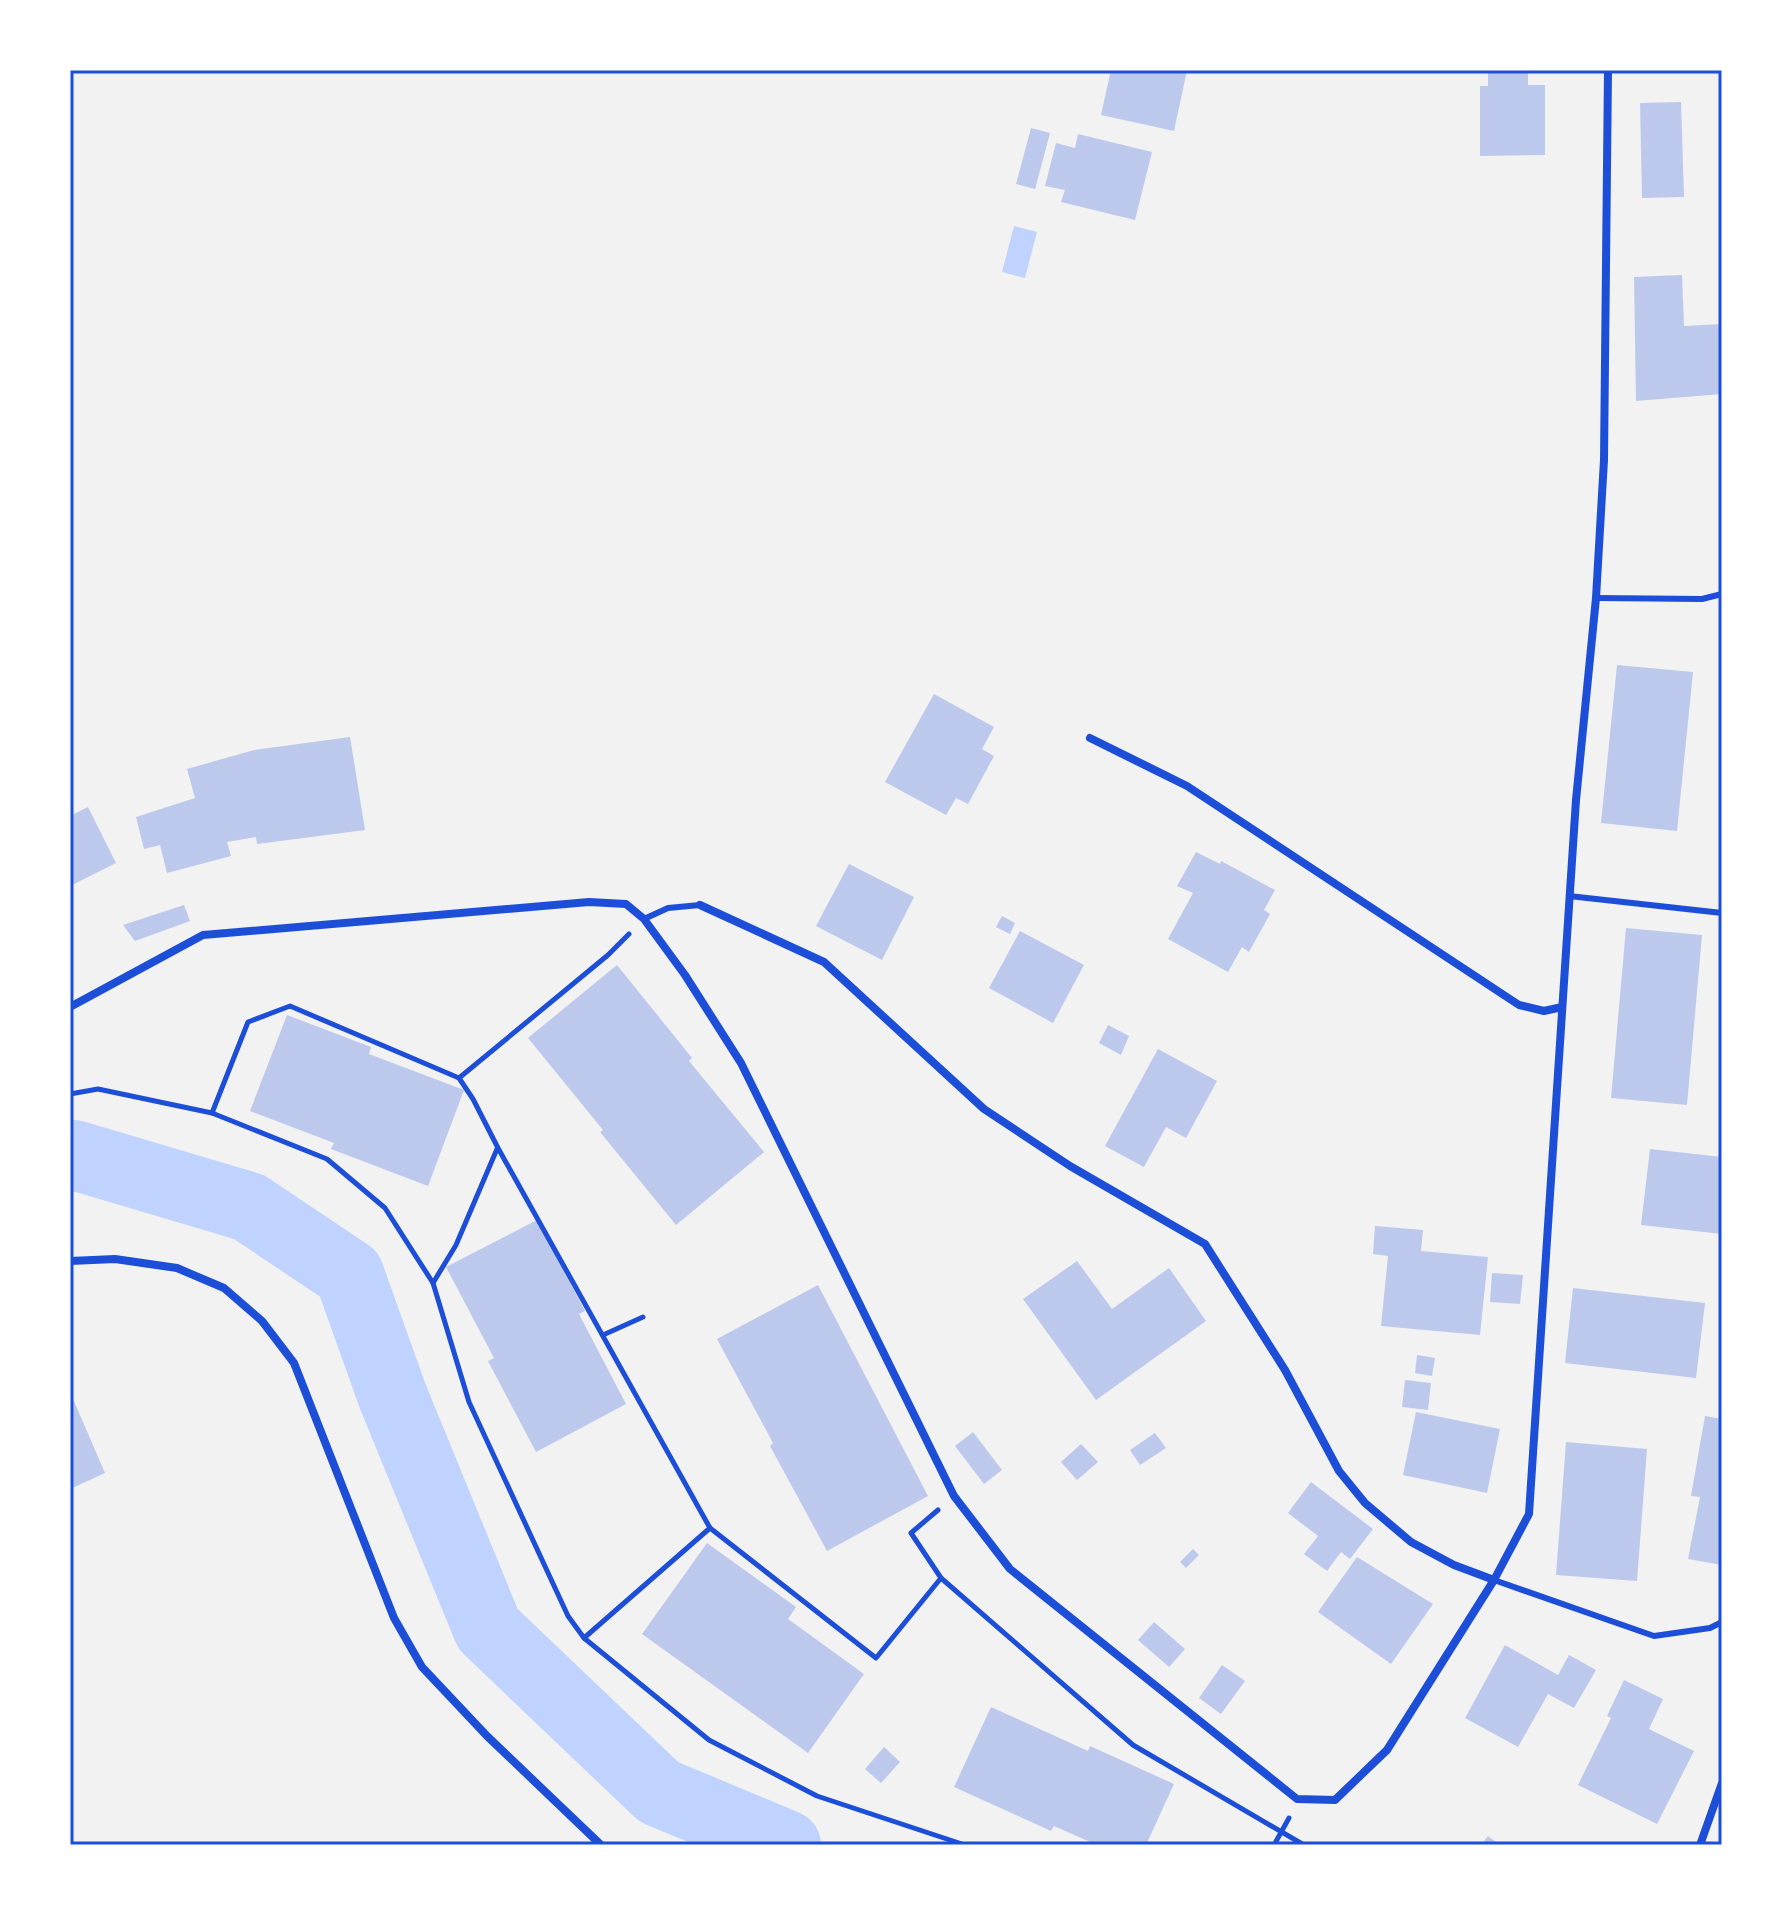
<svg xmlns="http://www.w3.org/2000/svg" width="1792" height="1915" font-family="'Noto Sans',sans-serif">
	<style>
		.water { fill: #bfd3fe }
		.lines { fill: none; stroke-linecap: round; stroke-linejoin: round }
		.river { stroke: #bfd3fe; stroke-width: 70 }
		.building { fill: #bdc9ec }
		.path { stroke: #1d4ed8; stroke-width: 5 }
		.service { stroke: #1d4ed8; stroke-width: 6 }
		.minor { stroke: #1d4ed8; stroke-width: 8 }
		.neatline { fill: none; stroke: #1d4ed8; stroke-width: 3 }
	</style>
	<rect width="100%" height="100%" fill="#f2f2f2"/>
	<!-- water -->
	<polygon class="water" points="1014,226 1037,232 1025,278 1002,272"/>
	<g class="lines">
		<!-- river -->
		<polyline class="river" points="70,1157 74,1155 249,1207 349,1274 393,1397 488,1629 659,1792 786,1845"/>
	</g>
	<!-- building -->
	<g class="building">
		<polygon points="1111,70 1187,70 1174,131 1101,115"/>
		<polygon points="1488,70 1528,70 1528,85 1545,85 1545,155 1480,156 1480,86 1488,86"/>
		<polygon points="1681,102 1684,197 1642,198 1640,103"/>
		<polygon points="1031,128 1050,133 1035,189 1016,184"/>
		<polygon points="1078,134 1152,152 1135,220 1061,202 1065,190 1045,186 1056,143 1075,148"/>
		<polygon points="1682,275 1684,326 1722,324 1722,394 1636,401 1634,277"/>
		<polygon points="1617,665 1693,672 1677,831 1601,823"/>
		<polygon points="934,694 994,727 982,749 994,756 968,804 956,798 946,815 885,782"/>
		<polygon points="350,737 365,830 257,844 256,837 227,842 231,856 167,873 160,845 144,849 136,817 195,798 187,769 254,750"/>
		<polygon points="88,807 116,863 70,886 70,816"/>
		<polygon points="1196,852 1220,864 1221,861 1275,890 1264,910 1270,914 1249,952 1242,947 1228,972 1168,939 1193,893 1177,886"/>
		<polygon points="849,864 914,897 882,960 816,926"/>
		<polygon points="184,905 190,921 135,941 123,925"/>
		<polygon points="1002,916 1015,923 1010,934 996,927"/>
		<polygon points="1626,928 1702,935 1687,1105 1611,1098"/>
		<polygon points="1020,931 1084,965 1053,1023 989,988"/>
		<polygon points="617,965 692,1058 689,1061 764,1152 676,1225 600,1132 603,1130 528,1038"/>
		<polygon points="287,1015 371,1047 369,1054 464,1090 428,1186 331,1149 334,1143 250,1111"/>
		<polygon points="1108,1025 1129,1036 1121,1055 1099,1043"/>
		<polygon points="1158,1049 1217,1081 1186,1138 1166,1127 1144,1167 1105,1146"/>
		<polygon points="1650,1149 1722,1157 1722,1234 1641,1225"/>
		<polygon points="537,1220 585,1311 579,1314 626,1404 536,1452 488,1361 494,1358 446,1267"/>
		<polygon points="1375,1226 1423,1230 1421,1251 1488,1257 1480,1335 1381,1326 1388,1256 1373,1254"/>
		<polygon points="1077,1261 1112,1309 1169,1268 1206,1321 1096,1400 1023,1299"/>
		<polygon points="1492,1273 1523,1275 1520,1304 1490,1302"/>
		<polygon points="818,1285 928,1496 827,1551 770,1446 773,1443 717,1339"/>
		<polygon points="1573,1288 1705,1303 1696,1378 1565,1363"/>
		<polygon points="1417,1355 1435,1358 1432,1376 1415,1373"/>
		<polygon points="1405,1380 1431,1383 1428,1410 1402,1407"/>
		<polygon points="70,1392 105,1473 70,1489"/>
		<polygon points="1416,1412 1500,1429 1487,1493 1403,1475"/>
		<polygon points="1705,1416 1722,1419 1722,1565 1688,1559 1700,1497 1691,1496"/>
		<polygon points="973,1432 1002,1470 984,1484 955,1446"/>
		<polygon points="1155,1433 1166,1448 1140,1465 1130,1450"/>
		<polygon points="1566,1442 1647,1449 1637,1581 1556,1575"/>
		<polygon points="1081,1444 1098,1462 1077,1480 1061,1462"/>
		<polygon points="1311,1482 1373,1529 1350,1559 1341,1552 1327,1571 1304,1554 1318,1536 1288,1513"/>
		<polygon points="707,1543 796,1607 788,1619 864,1674 808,1753 642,1634"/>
		<polygon points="1193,1549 1199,1555 1186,1568 1180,1562"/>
		<polygon points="1357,1557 1433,1604 1391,1664 1318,1612"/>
		<polygon points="1154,1622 1185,1649 1169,1667 1138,1640"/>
		<polygon points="1505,1645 1558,1675 1569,1655 1596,1670 1574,1708 1548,1694 1518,1747 1465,1718"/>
		<polygon points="1222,1665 1245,1681 1221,1714 1199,1698"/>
		<polygon points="1624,1680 1663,1699 1649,1729 1694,1751 1657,1824 1578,1785 1611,1718 1607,1716"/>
		<polygon points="991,1707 1088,1751 1090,1746 1174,1784 1146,1845 1097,1845 1054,1826 1051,1831 954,1787"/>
		<polygon points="884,1747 900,1762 881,1783 865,1769"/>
		<polygon points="1488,1836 1500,1845 1481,1845"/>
	</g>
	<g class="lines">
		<!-- path -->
		<g class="path">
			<polyline points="459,1078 608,955 629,934"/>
			<polyline points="70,1094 98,1089 212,1113 327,1159 385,1208 433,1283 469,1402 568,1616 584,1638 709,1740 817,1796 965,1845"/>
			<polyline points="212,1113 248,1022 290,1006 459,1078 473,1099 498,1148 710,1528 876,1658 941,1578 911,1533 938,1510"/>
			<polyline points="433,1283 456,1245 497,1149"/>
			<polyline points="603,1335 643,1317"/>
			<polyline points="941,1578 1133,1745 1304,1845"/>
			<polyline points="584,1638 710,1528"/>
			<polyline points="1274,1845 1289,1818"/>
		</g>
		<!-- service -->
		<g class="service">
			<polyline points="1596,598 1702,599 1722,594"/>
			<polyline points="1569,896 1722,913"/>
			<polyline points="644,919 668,908 700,905"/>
			<polyline points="1494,1580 1654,1636 1710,1628 1722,1622"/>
		</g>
		<!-- minor -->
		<g class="minor">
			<polyline points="1090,738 1187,786 1519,1005 1544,1011 1562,1007"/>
			<polyline points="700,905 824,962 984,1109 1070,1166 1205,1244 1285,1370 1339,1471 1365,1503 1411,1542 1454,1565 1494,1580"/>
			<polyline points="70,1007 203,935 589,902 626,904 644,919 685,975 741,1063 954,1496 1010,1569 1297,1799 1335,1800 1387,1750 1494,1580 1529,1514 1576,800 1596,598 1604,460 1608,70"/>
			<polyline points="70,1261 115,1259 177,1268 224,1288 262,1321 294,1363 394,1618 422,1667 487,1736 601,1845"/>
			<polyline points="1700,1845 1722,1783"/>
		</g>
	</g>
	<!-- border -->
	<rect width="1792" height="1915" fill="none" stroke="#ffffff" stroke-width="144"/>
	<rect x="72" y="72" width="1648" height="1771" class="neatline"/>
</svg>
